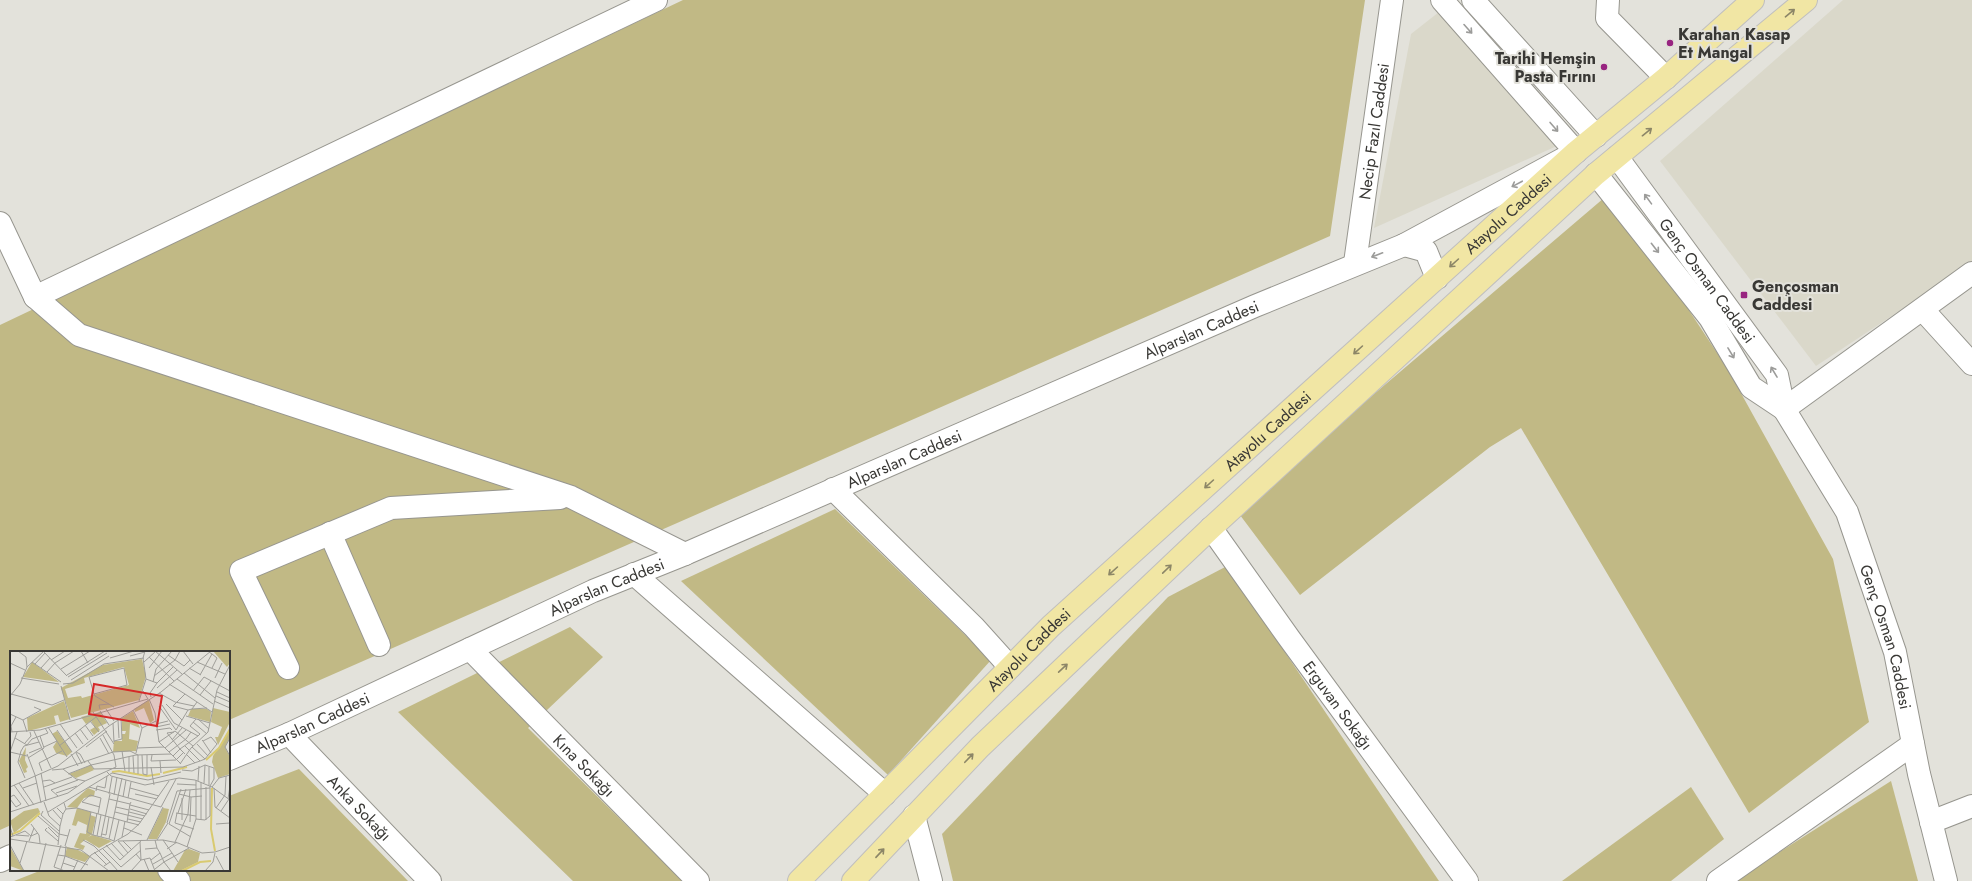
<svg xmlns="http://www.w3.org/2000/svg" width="1972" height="881" font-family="Jost,sans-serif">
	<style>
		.built { fill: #dad8ca }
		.grass { fill: #c1b985 }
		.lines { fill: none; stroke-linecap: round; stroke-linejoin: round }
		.minor-casing { stroke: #97968f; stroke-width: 24 }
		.major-casing { stroke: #c0bfbe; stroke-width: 24 }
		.minor { stroke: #fff; stroke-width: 22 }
		.major { stroke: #f1e6a4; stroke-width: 22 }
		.oneway { stroke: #8c8667 }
		.oneway2 { stroke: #9c9c9a }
		.poi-dot { fill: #982480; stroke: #e3e2db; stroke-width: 1.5 }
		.labels { text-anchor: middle; stroke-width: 4; stroke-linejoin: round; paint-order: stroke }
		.poi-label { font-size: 16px; font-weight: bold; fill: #393835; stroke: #e3e2db; text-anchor: start }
		.street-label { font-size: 16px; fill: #393835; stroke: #e3e2db }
		.inset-river { fill: none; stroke: #d9ca70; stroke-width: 2 }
		.inset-road { fill: none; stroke: #9f9e99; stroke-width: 1 }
		.view { fill: #d62828; fill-opacity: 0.15; stroke: #d62828; stroke-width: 2 }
		.inset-edge { fill: none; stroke: #393835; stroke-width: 2 }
	</style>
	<rect width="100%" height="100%" fill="#e3e2db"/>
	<!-- built -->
	<g class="built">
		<polygon points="1843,0 1972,0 1972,263 1816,366 1660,161"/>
		<polygon points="1439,12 1559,145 1374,228 1411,34"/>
	</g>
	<!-- grass -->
	<g class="grass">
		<polygon points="683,0 1365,0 1330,236 229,720 229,652 11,652 11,825 0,830 0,325"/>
		<polygon points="1611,192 1727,368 1833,559 1869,722 1749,813 1521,428 1490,447 1300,595 1237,511"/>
		<polygon points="835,509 991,660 888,775 681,581"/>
		<polygon points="1227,566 1439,881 953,881 942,834 1168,597"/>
		<polygon points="570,627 603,657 528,728 683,881 573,881 398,712"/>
		<polygon points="299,769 408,881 14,881 42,870 229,870 229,796"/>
		<polygon points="1891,781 1918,881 1734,881"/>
		<polygon points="1691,787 1724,839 1671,881 1562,881"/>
	</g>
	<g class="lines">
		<!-- minor casing -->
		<g class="minor-casing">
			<g id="minor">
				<polyline points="1473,0 1596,136"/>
				<polyline points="1608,0 1607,18 1666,78"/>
				<path id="s1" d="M 1617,157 L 1777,375 L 1784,409 L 1847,512 L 1895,652 L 1919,774 L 1946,881"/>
				<polyline points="1596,174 1710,318 1751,387 1784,409"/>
				<polyline points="0,223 35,297 79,335 571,497 685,554"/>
				<polyline points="1404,245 1426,251 1437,278"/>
				<path id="s2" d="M 1355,263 L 1392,0"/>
				<polyline points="35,297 656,0"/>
				<polyline points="1923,310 1972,364"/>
				<polyline points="1784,409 1972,273"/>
				<polyline points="833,489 974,627 1010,667"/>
				<path id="s3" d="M 1211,528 L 1289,638 L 1467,881"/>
				<polyline points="330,533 379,645"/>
				<polyline points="634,574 885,794"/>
				<path id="s4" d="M 470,649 L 698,881"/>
				<polyline points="288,668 241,571 391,508 560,498"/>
				<path id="s5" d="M 289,734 L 430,881"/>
				<path id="s6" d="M 229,759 L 289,734 L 593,591 L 685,554 L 1255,306 L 1404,245 L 1576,152 L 1442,0"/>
				<polyline points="914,816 931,881"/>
				<polyline points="1931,822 1972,806"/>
				<polyline points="0,861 11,856"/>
				<polyline points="169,870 179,881"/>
				<polyline points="1718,881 1913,744"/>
			</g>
		</g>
		<!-- major casing -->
		<g class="major-casing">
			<g id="major">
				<path id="s7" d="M 799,881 L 1051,626 L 1576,152 L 1666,78 L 1753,0"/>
				<polyline points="853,881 980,747 1211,528 1596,174 1806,0"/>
			</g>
		</g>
		<!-- minor -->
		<use href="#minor" class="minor"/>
		<!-- major -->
		<use href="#major" class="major"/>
	</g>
	<!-- one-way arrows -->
	<defs><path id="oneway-shaft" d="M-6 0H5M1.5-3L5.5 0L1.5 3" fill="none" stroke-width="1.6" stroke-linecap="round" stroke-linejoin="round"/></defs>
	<g class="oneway">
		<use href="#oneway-shaft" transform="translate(1790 13) rotate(-40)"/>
		<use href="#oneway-shaft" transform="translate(1647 132) rotate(-39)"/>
		<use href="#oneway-shaft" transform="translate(1454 263) rotate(138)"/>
		<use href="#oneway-shaft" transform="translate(1358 350) rotate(138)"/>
		<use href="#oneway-shaft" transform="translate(1209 484) rotate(138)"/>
		<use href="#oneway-shaft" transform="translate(1167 569) rotate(-44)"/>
		<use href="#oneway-shaft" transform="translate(1113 571) rotate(138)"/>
		<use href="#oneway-shaft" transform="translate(1063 668) rotate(-43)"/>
		<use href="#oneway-shaft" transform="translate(969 758) rotate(-46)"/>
		<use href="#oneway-shaft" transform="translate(880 853) rotate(-47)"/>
	</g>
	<g class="oneway2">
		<use href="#oneway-shaft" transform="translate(1468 29) rotate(48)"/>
		<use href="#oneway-shaft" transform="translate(1554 127) rotate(49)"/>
		<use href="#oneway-shaft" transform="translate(1517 184) rotate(152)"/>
		<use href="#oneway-shaft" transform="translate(1648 199) rotate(-126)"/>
		<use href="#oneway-shaft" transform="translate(1655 248) rotate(52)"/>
		<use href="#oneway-shaft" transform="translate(1377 255) rotate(159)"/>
		<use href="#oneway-shaft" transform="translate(1731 353) rotate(59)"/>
		<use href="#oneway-shaft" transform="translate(1774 372) rotate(-121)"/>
	</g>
	<!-- markers -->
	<g class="poi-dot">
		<circle cx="1670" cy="43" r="4"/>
		<circle cx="1604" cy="67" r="4"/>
		<rect x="1740" y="291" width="8" height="8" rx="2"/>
	</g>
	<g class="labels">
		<!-- poi labels -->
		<g class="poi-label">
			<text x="1678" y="40">Karahan Kasap<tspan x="1678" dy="18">Et Mangal</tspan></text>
			<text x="1596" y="64" text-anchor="end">Tarihi Hemşin<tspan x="1596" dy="18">Pasta Fırını</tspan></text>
			<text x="1752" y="292">Gençosman<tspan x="1752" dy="18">Caddesi</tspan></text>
		</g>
		<!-- street labels -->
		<g class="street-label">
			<text dy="6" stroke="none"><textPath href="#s2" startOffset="133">Necip Fazıl Caddesi</textPath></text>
			<text dy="6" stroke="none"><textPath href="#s7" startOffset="974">Atayolu Caddesi</textPath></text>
			<text dy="6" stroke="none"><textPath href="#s1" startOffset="153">Genç Osman Caddesi</textPath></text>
			<text dy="6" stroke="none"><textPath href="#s6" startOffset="1063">Alparslan Caddesi</textPath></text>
			<text dy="6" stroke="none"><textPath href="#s7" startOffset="650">Atayolu Caddesi</textPath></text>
			<text dy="6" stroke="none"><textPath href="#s6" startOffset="739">Alparslan Caddesi</textPath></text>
			<text dy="6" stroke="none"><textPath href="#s6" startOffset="415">Alparslan Caddesi</textPath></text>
			<text dy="6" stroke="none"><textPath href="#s1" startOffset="557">Genç Osman Caddesi</textPath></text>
			<text dy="6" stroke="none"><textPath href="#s7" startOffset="326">Atayolu Caddesi</textPath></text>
			<text dy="6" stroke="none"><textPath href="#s3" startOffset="218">Erguvan Sokağı</textPath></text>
			<text dy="6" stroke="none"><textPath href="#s6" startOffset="91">Alparslan Caddesi</textPath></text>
			<text dy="6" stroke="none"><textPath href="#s4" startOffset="163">Kına Sokağı</textPath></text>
			<text dy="6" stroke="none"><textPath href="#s5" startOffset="102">Anka Sokağı</textPath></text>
		</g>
	</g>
	<!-- overview -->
	<g transform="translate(10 651)">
		<rect width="220" height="220" fill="#e3e2db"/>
		<path d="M 203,0 L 220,0 L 220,12 L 217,16 ZM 132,8 L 136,25 L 129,49 L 61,67 L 51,37 L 93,14 ZM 114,16 L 119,34 L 72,47 L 71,45 L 58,47 L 55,38 L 75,32 L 74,27 ZM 22,11 L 49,31 L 13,26 ZM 139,49 L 144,69 L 140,72 L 134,57 L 125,61 L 124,58 ZM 54,50 L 60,68 L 50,71 L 48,64 L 44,65 L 46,73 L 18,80 L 17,67 ZM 203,57 L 220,61 L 220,71 L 208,94 L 205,86 L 208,86 L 212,76 L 201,71 ZM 181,58 L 197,58 L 201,61 L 200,71 L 178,65 ZM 123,60 L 130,77 L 120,73 L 119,88 L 128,90 L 126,100 L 103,101 L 104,90 L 112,90 L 112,83 L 115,83 L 116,80 L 112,80 L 112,67 ZM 90,61 L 97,72 L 88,76 L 90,79 L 84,84 L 80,79 L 85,76 L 81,70 L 76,73 L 71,66 ZM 220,79 L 220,86 L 215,96 L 220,106 L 220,123 L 208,127 L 202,111 L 203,105 ZM 47,80 L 62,101 L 57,105 L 46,102 L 43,96 L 47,90 L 42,83 ZM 16,96 L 15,109 L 18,116 L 16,118 L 17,121 L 14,122 L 9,110 ZM 81,114 L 84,119 L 66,127 L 59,123 ZM 28,157 L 30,161 L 4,182 L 0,170 L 14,160 ZM 67,157 L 81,161 L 80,164 L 86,166 L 82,183 L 70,193 L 75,195 L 73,199 L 64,196 L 70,182 L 76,183 L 77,174 L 68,170 L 66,175 L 62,174 ZM 153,157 L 159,158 L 156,171 L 147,188 L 138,188 ZM 57,196 L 68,199 L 80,205 L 75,211 L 55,205 ZM 179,198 L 190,202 L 188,211 L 170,220 L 163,220 L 175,199 Z" fill="#c1b985" fill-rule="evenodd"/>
		<path d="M 0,196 L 14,220 L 0,215 Z" fill="#c1b985"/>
		<path d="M 78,137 L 85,140 L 84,145 L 74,147 L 67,157 L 57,156 ZM 82,184 L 102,190 L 89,197 L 74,188 Z" fill="#c1b985"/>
		<path class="inset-river" d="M 196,109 L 209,97 L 220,78M 102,121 L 109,120 L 137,125 L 150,123M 153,122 L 177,116M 202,137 L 201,178 L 205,200M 0,184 L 10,180 L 30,162M 172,220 L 190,211 L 201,210"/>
		<path class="inset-road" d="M 8,0 L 16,6 L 17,16M 33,0 L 57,25M 71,0 L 78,12M 145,0 L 172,23M 173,0 L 183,13M 158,4 L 174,15 L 180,9M 120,5 L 135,1M 139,6 L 164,30M 100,7 L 124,0M 41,9 L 55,0M 22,11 L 51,31M 134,11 L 146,0M 187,11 L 215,23M 0,12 L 15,19M 25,13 L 35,2M 31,17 L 40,7M 139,17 L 152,0M 179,17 L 191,24M 202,17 L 207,7 L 202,3M 51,18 L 80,0M 37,21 L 45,12 L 64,0M 174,22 L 205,47M 57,24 L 95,0M 190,24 L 202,3 L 199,1M 144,25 L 165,9 L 170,0M 58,26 L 97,2M 11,27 L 49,33M 205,27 L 212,12M 136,28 L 147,32 L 163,16M 167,28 L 203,53M 61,29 L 99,5M 143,31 L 146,18 L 162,0M 53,33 L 63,32 L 94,13 L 134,7M 159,33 L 175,43M 51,35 L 60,69M 147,37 L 167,19M 183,40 L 194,26 L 220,40M 207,41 L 220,47M 149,42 L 165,51 L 184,55M 1,43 L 42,54 L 54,49M 84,43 L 117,34 L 114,17 L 79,26 L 84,43 L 85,45 L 104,56M 190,44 L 201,30M 0,45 L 10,33 L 17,16 L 34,0M 206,45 L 220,51M 141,46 L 140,42 L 147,32M 139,48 L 145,62 L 149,91 L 171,113M 129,50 L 136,28 L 133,7 L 135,0M 204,50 L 220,57M 187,51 L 182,58 L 197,57M 156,53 L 172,69 L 178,59M 152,54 L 164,72 L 188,85 L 190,83 L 180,75 L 186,68M 149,55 L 166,79 L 172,69M 90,58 L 89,54 L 99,53M 96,58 L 104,70M 182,58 L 178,59 L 163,55 L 175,43 L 202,61M 123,59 L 132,77M 90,60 L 99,74M 83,61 L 104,93M 0,63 L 13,69 L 17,81M 176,65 L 200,72M 188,68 L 199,78M 13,69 L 31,59 L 24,56M 108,69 L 109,87M 80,70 L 89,81M 183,71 L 197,83M 103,72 L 104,91M 50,73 L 67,97M 146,73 L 158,70M 75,74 L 83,85M 38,76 L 57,106M 146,76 L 160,73M 70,78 L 78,89M 47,79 L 62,101M 146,79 L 160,77 L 162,79M 24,80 L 41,117M 165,80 L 183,95M 0,81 L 30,79 L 138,48 L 133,40M 2,81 L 1,75 L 6,66M 65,82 L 73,93M 93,84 L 104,104 L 106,116M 5,87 L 17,94M 90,87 L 99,103M 162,89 L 172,77M 104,90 L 112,88 L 111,67M 193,90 L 201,102M 149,91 L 165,80M 15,92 L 21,85 L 20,81M 187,93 L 198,105M 17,94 L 22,88 L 38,82 L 35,77M 49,95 L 86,66M 175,95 L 190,110 L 195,108 L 207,93 L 201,86 L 193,90 L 192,89M 34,96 L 47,90M 76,96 L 97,80M 182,96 L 195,108M 127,97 L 154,96M 155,97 L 176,79M 112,100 L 115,120M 0,101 L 7,81M 0,101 L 17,105M 66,101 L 70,103 L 75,112M 159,101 L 176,88 L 181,81M 19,102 L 31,97M 66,102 L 72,113M 126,102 L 132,77 L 146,70M 17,103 L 25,124 L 31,152M 61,103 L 68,115M 175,103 L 170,98 L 188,85M 176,103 L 185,112M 132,104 L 133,123 L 137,124M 137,104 L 137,124M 142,104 L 141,110 L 166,109 L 173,102M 123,105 L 124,122M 163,105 L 170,98 L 157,82 L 164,81M 220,105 L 215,96 L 220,87M 119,106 L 119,121M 18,107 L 34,97 L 30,85M 78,110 L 84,118 L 173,116 L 190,110M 150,110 L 151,122M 170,113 L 181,97 L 198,81 L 207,39 L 220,14M 141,116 L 144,134M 53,118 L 103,101 L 120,100 L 128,104 L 128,123M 42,119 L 53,118 L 66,128 L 75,130M 172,119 L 182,120 L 195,114 L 204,117 L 204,128 L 200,135 L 200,165 L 195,169 L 186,168M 32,120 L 29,112 L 52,100M 97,121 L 101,125 L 135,134 L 169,127 L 185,129 L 202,136 L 220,149M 31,122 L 36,150M 58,123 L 81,114 L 126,104 L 161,103M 15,127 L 8,111 L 11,100 L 14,95 L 29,91M 33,130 L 40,129 L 45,132M 188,130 L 189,115M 9,132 L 24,154M 194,132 L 195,114M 167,133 L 186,134M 4,134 L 19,155M 199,134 L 199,116M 0,136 L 48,115 L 99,75 L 151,41 L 201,0M 34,136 L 62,126M 79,136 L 151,156 L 166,128M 196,136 L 196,169M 202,136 L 209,127 L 220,124M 13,137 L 27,132M 120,137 L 149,145M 204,137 L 205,156 L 220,167M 171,138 L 159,173 L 181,186M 86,140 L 87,135 L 95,137 L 97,125M 46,142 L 67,135M 99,143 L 102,126M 125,143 L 147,148M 169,143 L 181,146 L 192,145M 104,144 L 107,126M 48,145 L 41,139 L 68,129M 0,146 L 4,144 L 11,153 L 6,156 L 0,148M 113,146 L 116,129M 118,147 L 121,131M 172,147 L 172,169M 99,148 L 120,153 L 121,151M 218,148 L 220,135M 34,151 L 39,165 L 50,175 L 48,194M 54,152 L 56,158 L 67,157 L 117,171M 120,153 L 117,171 L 129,174M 120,154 L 139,159M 90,156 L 72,151 L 80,144 L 91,147M 106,156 L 119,159M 47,157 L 53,163 L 56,158M 206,157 L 215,144 L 216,125M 120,158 L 137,163M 43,159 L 51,168M 33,160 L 31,164 L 49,180M 211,160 L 219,148M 0,161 L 58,142 L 75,130 L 106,116M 38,161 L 102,122 L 138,129 L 171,121M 81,161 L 77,181 L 83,184M 105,161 L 133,168M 119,161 L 135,165M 87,162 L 83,184 L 99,188M 166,162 L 186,165M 167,162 L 165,172 L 184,178M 168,162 L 176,138M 88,163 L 91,147M 28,165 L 49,183 L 58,185M 118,168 L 131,171M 109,169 L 104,190 L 99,188 L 112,127M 191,169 L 191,131M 180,171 L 181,146M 157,172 L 167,140 L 200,137M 21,173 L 29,184 L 30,192M 206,173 L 220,172M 50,175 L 53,163M 0,176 L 3,185 L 0,186M 38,176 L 48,186M 37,177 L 35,179 L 48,190M 114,177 L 132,184M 92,183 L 96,184 L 99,166M 6,184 L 19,185M 3,185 L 15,180 L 21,185 L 28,182M 87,185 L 91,164M 91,186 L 100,143M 112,186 L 115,170M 0,188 L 71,199 L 99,220M 73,189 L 84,195 L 100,211 L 94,215M 137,189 L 153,156M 147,189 L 158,172M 153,189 L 162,202M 19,190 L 24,177M 108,190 L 153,189 L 168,192 L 192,202 L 205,201 L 220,196M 108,190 L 118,202M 113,190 L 122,199M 165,191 L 178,163 L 180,139M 101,192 L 114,206M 0,194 L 14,220M 51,194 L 44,216 L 55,220M 96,194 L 110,209 L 132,189M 55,195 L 60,178M 177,196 L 186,168 L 186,129M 92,197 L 111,216 L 131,199M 135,198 L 147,197 L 145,189M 157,198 L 167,191M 84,201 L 97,214M 126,203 L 131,209 L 130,191M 48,204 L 55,205 L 56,195M 206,205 L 214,220M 134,208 L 139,220M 141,209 L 150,202 L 147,197M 100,211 L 108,220M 10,212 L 17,190M 53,212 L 55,205 L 78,214M 143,213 L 162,202 L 168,211M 51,218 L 53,212 L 65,216M 145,218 L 154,211 L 150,202M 29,220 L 36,192M 63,220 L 68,209M 70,220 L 81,204 L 118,183 L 129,173 L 159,130M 121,220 L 131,209 L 140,207 L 145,220M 161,220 L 154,211 L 179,197M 195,220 L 203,211 L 205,202"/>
		<path class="view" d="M 84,33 L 152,45 L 147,75 L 79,63 Z"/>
		<rect width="220" height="220" class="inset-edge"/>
	</g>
</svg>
